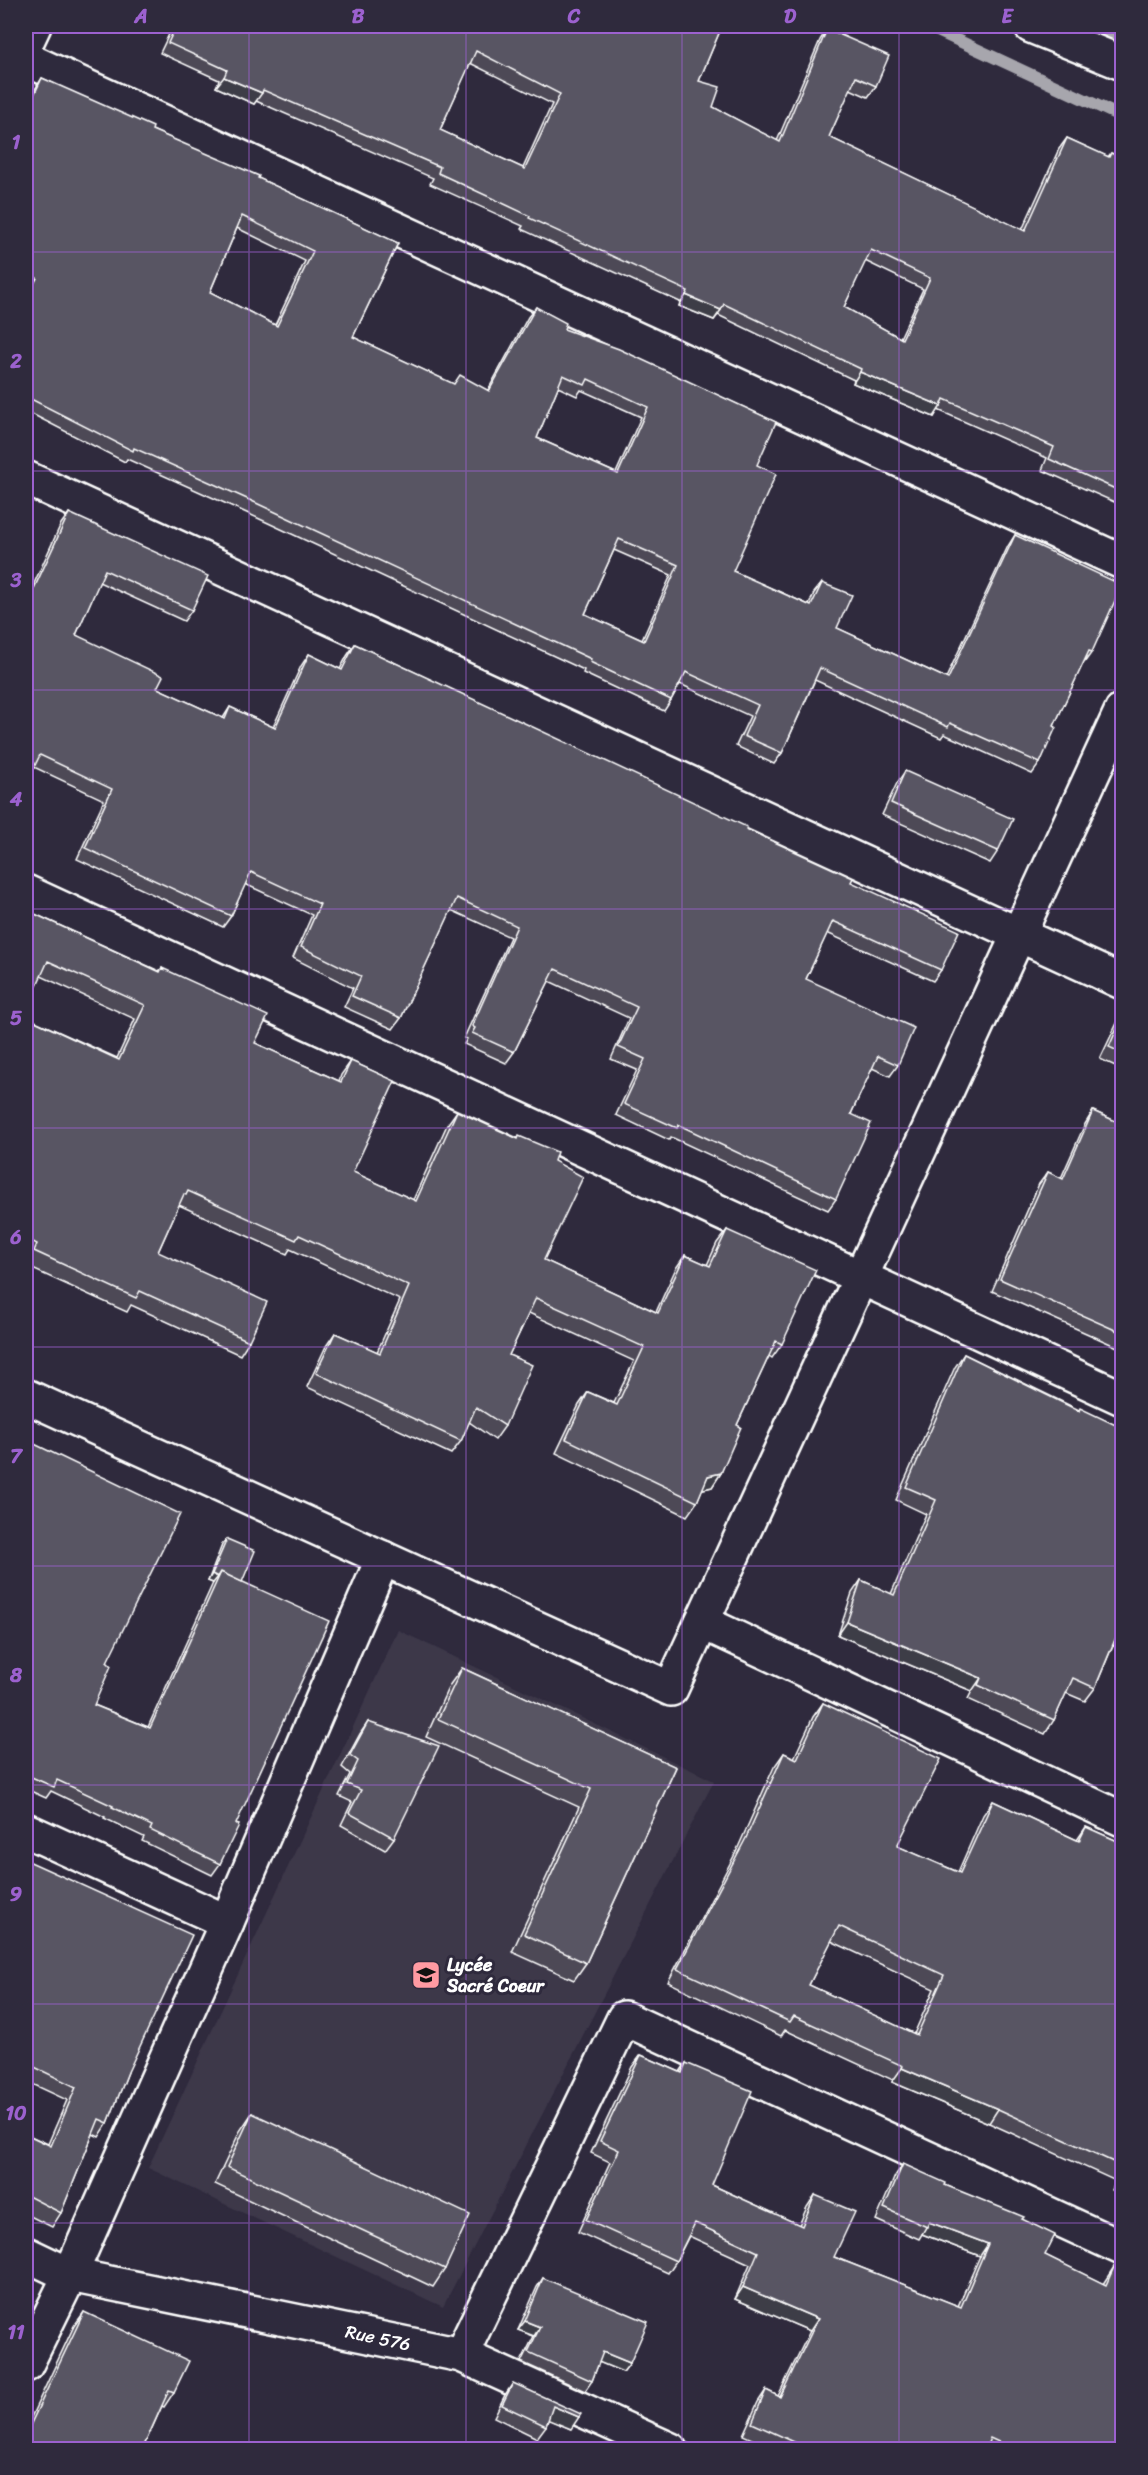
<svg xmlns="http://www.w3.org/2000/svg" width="1148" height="2475" font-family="Sriracha,sans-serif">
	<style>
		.built { fill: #3c3749 }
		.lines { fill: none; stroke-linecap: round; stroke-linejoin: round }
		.stream { stroke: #a7a6ad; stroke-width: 12 }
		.minor-casing { stroke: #fff; stroke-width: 38 }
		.minor { stroke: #2f2a3d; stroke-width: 33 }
		.wall { fill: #4d4956; stroke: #fff; stroke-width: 1.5; fill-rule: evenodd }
		.shaded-wall { fill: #3e3c46; stroke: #fff; stroke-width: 1.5 }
		.building { fill: #595564; stroke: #fff; stroke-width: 1.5; fill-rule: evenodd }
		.grid { fill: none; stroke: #9c61cf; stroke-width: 1.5; stroke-opacity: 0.55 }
		.labels { text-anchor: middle; stroke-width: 6; stroke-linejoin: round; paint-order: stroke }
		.poi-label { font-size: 18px; font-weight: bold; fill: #fff; stroke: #2f2a3d; text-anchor: start }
		.street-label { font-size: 18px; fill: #fff; stroke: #2f2a3d }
		.neatline { fill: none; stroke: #9c61cf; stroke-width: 2 }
		.grid-label { font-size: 20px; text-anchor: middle; font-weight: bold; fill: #9c61cf }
	</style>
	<rect width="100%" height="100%" fill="#2f2a3d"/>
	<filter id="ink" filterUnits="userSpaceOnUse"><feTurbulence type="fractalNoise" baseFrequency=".0167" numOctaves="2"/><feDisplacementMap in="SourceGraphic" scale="12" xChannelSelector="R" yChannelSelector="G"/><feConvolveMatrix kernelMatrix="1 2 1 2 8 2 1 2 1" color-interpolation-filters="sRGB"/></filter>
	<g filter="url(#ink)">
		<!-- built -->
		<polygon class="built" points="398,1630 714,1781 443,2307 148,2168"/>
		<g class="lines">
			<!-- stream -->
			<g class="stream">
				<polyline points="927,26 1122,117"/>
				<polyline points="1097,26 1122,37"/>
			</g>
			<!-- minor casing -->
			<g class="minor-casing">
				<g id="minor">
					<polyline points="1031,26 1122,63"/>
					<polyline points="26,43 34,26"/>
					<polyline points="26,59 1122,562"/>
					<polyline points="26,478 1122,982"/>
					<polyline points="26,892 1122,1398"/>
					<polyline points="26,1396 671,1689 1122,710"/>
					<polyline points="702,1622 1122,1819"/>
					<polyline points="26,1830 227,1922"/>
					<polyline points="26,2254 70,2275 461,2355 671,2450"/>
					<polyline points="461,2355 624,2018 1122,2248"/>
					<polyline points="26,2365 70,2275 227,1922 383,1558"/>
				</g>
			</g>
			<!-- minor -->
			<use href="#minor" class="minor"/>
		</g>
		<!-- wall -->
		<g class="wall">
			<path d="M 173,26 L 722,26 L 699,81 L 713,107 L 777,141 L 820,40 L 827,29 L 876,86 L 868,97 L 850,89 L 829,137 L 1022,230 L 1059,149 L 1067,138 L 1108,157 L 1111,153 L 1122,158 L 1122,502 L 1121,505 L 1042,470 L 1047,458 L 938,410 L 934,417 L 853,383 L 854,380 L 718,315 L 714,320 L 679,306 L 680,302 L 521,229 L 523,226 L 430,184 L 433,178 L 256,101 L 254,104 L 216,87 L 219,80 L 160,53 ZM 470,63 L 552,104 L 523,168 L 440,130 ZM 865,261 L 923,289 L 900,338 L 844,307 Z"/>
			<path d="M 42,78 L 152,130 L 258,178 L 398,243 L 353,337 L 453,384 L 488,390 L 528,317 L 536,307 L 564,329 L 757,465 L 733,571 L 809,605 L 814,593 L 822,583 L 837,628 L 946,678 L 1008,546 L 1015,535 L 1092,652 L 1084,663 L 1083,663 L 1054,726 L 1040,763 L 1032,774 L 944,734 L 941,738 L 815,680 L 782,753 L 774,764 L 736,746 L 750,716 L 680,684 L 671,700 L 664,711 L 583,673 L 584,670 L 249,514 L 127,459 L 125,462 L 26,411 L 26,296 L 29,288 L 26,287 L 26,108 L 35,89 ZM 237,228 L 305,261 L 275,325 L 210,292 ZM 558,387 L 577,396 L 581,390 L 641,417 L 616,473 L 537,438 ZM 614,550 L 671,575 L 642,640 L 585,614 Z"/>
			<polygon points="69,513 192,610 184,621 99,582 76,635 157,688 223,718 230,707 273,727 301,666 309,654 340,669 347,656 355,644 746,829 851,882 941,970 933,981 827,933 806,979 898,1065 890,1076 872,1068 851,1114 836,1199 828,1210 671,1137 669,1140 616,1115 637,1070 611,1059 629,1018 549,981 514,1052 506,1063 464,1044 467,1039 464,1038 510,937 451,910 401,1018 393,1029 344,1007 353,988 293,958 312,915 245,884 231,916 223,927 77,859 104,800 34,767 26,784 26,601 61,524"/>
			<polygon points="905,771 998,851 990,863 882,815 897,783"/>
			<polygon points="26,910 159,971 162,968 255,1043 339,1081 341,1075 351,1061 353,1172 413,1200 447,1125 457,1111 554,1161 544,1260 656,1312 676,1268 685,1255 707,1265 717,1243 727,1230 782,1344 772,1358 769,1356 737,1425 721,1473 712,1487 702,1489 697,1502 687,1516 556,1453 579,1405 588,1392 614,1403 634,1361 529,1313 509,1355 505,1426 495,1440 469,1422 461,1441 451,1454 307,1387 326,1346 335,1333 377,1352 400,1300 290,1249 287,1254 179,1205 158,1252 249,1341 240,1355 131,1305 127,1312 26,1266 26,1262 27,1258 26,1257 26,1017 117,1058 135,1019 41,976"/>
			<polygon points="1122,1014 1122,1069 1100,1059 1118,1021"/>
			<polygon points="1093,1111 1122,1124 1122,1349 992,1291 1039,1184 1048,1172 1061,1178 1085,1124"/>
			<polygon points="964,1354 1079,1410 1122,1428 1122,1649 1113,1645 1095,1688 1085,1701 1066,1693 1054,1720 1045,1734 968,1699 972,1691 838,1635 852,1593 861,1580 891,1594 926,1514 896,1500 955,1367"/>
			<polygon points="26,1440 107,1662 94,1705 148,1727 213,1583 208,1581 222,1545 227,1539 242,1582 236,1824 220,1864 212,1875 142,1841 144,1837 104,1818 105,1817 51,1791 46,1798 26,1789"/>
			<polygon points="462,1668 676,1767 586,1963 574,1980 512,1952 579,1807 426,1737 449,1686"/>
			<path d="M 823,1703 L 897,1846 L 958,1872 L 983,1815 L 993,1801 L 1077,1840 L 1086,1827 L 1122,1843 L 1122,2195 L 1112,2190 L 1116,2181 L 989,2123 L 892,2082 L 893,2080 L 785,2030 L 781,2036 L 668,1982 L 736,1852 L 774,1767 L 784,1753 L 794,1758 L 813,1717 ZM 831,1941 L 934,1989 L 914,2034 L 809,1985 Z"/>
			<polygon points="368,1722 394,1838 385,1850 341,1825 352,1802 339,1796 350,1774 342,1767 360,1734"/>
			<polygon points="26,1860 128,2072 108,2123 99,2137 93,2134 61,2213 52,2227 26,2214 26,2134 48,2144 67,2100 26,2081"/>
			<polygon points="641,2055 680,2072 686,2063 712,2185 799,2225 807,2207 815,2195 834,2257 958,2306 980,2256 922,2234 919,2239 876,2220 895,2176 903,2164 945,2185 1022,2219 1045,2255 1103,2284 1114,2267 1122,2450 776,2450 743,2435 758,2402 766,2390 778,2396 810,2331 735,2299 750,2264 689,2236 676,2261 668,2273 578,2232 610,2162 591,2153 632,2067"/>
			<polygon points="252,2113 445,2269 433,2287 215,2184 240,2131"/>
			<polygon points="543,2278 630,2363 623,2372 599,2362 592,2381 585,2391 521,2362 534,2336 518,2330 537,2287"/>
			<polygon points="84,2312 174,2392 164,2407 162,2406 143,2448 147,2450 26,2450 26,2428 74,2326"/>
			<polygon points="513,2383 571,2429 548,2419 546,2426 537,2438 494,2417 505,2395"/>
		</g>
		<!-- shaded-wall -->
		<g class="shaded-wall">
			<polygon points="224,77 262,93 254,104 216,87"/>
			<polygon points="26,273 37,278 29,288 26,287"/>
			<polygon points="686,295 721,310 714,320 679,306"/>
			<polygon points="860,372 941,406 934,417 853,383"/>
			<polygon points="721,1473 712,1487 699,1490 708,1476"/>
			<polygon points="212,1574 218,1577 213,1583 208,1581"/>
			<polygon points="847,1622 981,1678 972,1691 838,1635"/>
			<polygon points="902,2068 998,2109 989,2123 892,2082"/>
			<polygon points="929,2222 988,2244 980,2256 922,2234"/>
			<polygon points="743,2287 818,2319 810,2331 735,2299"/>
			<polygon points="525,2321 540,2327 534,2336 518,2330"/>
			<polygon points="603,2352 630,2363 623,2372 596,2361"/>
			<polygon points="553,2406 579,2417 571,2429 544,2418"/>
		</g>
		<!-- building -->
		<g class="building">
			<path d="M 176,26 L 722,26 L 699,81 L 720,87 L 713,107 L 780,142 L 827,29 L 889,56 L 876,86 L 856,77 L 829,137 L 1025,231 L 1067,138 L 1109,157 L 1111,153 L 1122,158 L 1122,492 L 1049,459 L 1054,447 L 944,399 L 941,406 L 860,372 L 861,369 L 724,304 L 721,310 L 686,295 L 688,291 L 529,218 L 530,216 L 438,173 L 440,167 L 263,90 L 262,93 L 224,77 L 227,70 L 168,43 ZM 476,51 L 560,94 L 525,169 L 440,130 ZM 871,250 L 930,278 L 902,339 L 844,307 Z"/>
			<path d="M 42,78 L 153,127 L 152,130 L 259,176 L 258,178 L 398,243 L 353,337 L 454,384 L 460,375 L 489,391 L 536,307 L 566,323 L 564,329 L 619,349 L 776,422 L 757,465 L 776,474 L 733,571 L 811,606 L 822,583 L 852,595 L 837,628 L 948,679 L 1015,535 L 1122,585 L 1092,652 L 1089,651 L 1054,726 L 1056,727 L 1040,763 L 950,723 L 948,727 L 820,668 L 782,753 L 744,736 L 758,705 L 686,672 L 671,700 L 590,662 L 591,659 L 256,503 L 134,448 L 133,451 L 29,398 L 28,400 L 26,399 L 26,299 L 37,278 L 26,273 L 26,112 ZM 242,216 L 313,251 L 277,326 L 210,292 ZM 563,375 L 585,385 L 588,379 L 648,407 L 618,474 L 537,438 ZM 619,539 L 678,565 L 644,641 L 585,614 Z"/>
			<polygon points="69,513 208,576 192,610 105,570 76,635 163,676 157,688 225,719 230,707 275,728 309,654 342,670 355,644 747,827 746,829 853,878 851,882 959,931 941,970 833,921 806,979 914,1028 898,1065 878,1056 851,1114 871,1123 836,1199 679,1125 677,1128 624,1104 645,1059 618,1047 637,1007 555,969 514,1052 472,1033 475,1028 472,1026 517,926 457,898 401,1018 352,996 361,976 301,947 320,904 251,872 231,916 85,848 112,789 40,755 26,784 26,606"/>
			<polygon points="905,771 1013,819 998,851 891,803"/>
			<polygon points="26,910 160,972 162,968 268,1016 255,1043 341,1082 351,1061 395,1081 353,1172 416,1201 457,1111 518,1139 519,1136 557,1152 554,1161 583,1177 544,1260 658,1313 685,1255 710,1266 727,1230 816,1270 782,1344 776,1341 737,1425 741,1427 721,1473 708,1476 697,1502 566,1439 588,1392 617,1405 644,1347 536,1298 509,1355 532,1365 505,1426 476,1407 461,1441 316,1373 335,1333 380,1353 409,1286 299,1235 296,1240 188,1191 186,1195 184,1194 158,1252 267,1302 249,1341 140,1291 136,1298 34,1251 37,1244 26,1238 26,1017 119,1060 145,1005 48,961 26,1009"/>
			<polygon points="1122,1017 1122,1053 1109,1047"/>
			<polygon points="1093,1111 1122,1124 1122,1333 1000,1279 1048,1172 1063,1179"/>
			<polygon points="964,1354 1079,1411 1080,1408 1122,1428 1122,1632 1119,1630 1095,1688 1073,1678 1054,1720 978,1685 981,1678 847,1622 861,1580 894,1595 936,1500 906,1487"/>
			<polygon points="26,1440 180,1514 107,1662 111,1666 94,1705 150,1728 221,1572 329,1621 236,1824 239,1825 220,1864 150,1830 152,1826 112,1807 113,1806 57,1780 54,1787 27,1775 29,1770 26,1769 26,1653 28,1647 26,1645"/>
			<polygon points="227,1539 255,1551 242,1582 221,1572 218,1577 212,1574"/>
			<polygon points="462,1668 676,1767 586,1963 524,1934 591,1789 438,1719"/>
			<path d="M 823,1703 L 941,1759 L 897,1846 L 960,1873 L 993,1801 L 1079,1841 L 1086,1827 L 1122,1843 L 1122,2166 L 998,2109 L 902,2068 L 903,2066 L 794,2016 L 790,2022 L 677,1969 L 746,1838 L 784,1753 L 797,1759 ZM 839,1926 L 944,1975 L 917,2035 L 809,1985 Z"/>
			<polygon points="368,1722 439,1746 394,1838 349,1813 361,1790 347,1784 358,1761 350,1755"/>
			<polygon points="26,1860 192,1935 128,2072 108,2123 99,2119 61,2213 26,2195 26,2134 51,2146 76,2087 26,2063"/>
			<polygon points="641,2055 682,2073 686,2063 752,2091 712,2185 802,2226 815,2195 855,2212 834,2257 961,2307 988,2244 929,2222 927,2227 884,2208 903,2164 946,2183 945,2185 1024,2217 1022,2219 1055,2235 1045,2255 1106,2285 1114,2267 1122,2271 1122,2450 1016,2450 990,2438 985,2450 812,2450 752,2423 766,2390 780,2397 818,2319 743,2287 758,2252 695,2223 676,2261 586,2220 619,2150 600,2141"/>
			<polygon points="252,2113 470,2215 445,2269 227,2167"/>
			<polygon points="543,2278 648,2322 630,2363 603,2352 592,2381 528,2352 540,2327 525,2321"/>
			<polygon points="84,2312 189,2361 174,2392 169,2390 143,2448 147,2450 34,2450 26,2446 26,2434"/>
			<polygon points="513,2383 581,2414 579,2417 553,2406 546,2426 502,2405"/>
		</g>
	</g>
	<!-- grid -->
	<path class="grid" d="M 249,26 L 249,2450M 466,26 L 466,2450M 682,26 L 682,2450M 899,26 L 899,2450M 26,252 L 1122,252M 26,471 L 1122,471M 26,690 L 1122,690M 26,909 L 1122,909M 26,1128 L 1122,1128M 26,1347 L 1122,1347M 26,1566 L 1122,1566M 26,1785 L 1122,1785M 26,2004 L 1122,2004M 26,2223 L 1122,2223"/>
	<!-- icons -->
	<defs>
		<g id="school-square" transform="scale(1.5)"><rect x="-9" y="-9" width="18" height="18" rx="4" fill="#ff9aa2" stroke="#2f2a3d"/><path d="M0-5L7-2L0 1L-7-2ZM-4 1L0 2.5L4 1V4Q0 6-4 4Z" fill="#111"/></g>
	</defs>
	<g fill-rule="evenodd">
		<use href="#school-square" x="426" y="1975"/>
	</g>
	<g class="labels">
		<!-- poi labels -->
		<g class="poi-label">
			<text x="447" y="1971">Lycée<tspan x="447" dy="21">Sacré Coeur</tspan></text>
		</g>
		<!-- street labels -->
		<g class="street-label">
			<text transform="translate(378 2338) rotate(12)" y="6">Rue 576</text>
		</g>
	</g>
	<!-- margin -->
	<rect width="1148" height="2475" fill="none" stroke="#2f2a3d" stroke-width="66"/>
	<rect x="33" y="33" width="1082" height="2409" class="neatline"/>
	<g class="grid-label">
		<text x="141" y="23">A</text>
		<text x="358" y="23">B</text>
		<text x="574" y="23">C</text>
		<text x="790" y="23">D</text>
		<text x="1007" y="23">E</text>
		<text x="16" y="149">1</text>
		<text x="16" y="368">2</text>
		<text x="16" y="587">3</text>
		<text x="16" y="806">4</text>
		<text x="16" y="1025">5</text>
		<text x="16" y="1244">6</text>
		<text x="16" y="1463">7</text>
		<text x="16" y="1682">8</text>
		<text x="16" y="1901">9</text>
		<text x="16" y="2120">10</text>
		<text x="16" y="2339">11</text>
	</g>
</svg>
